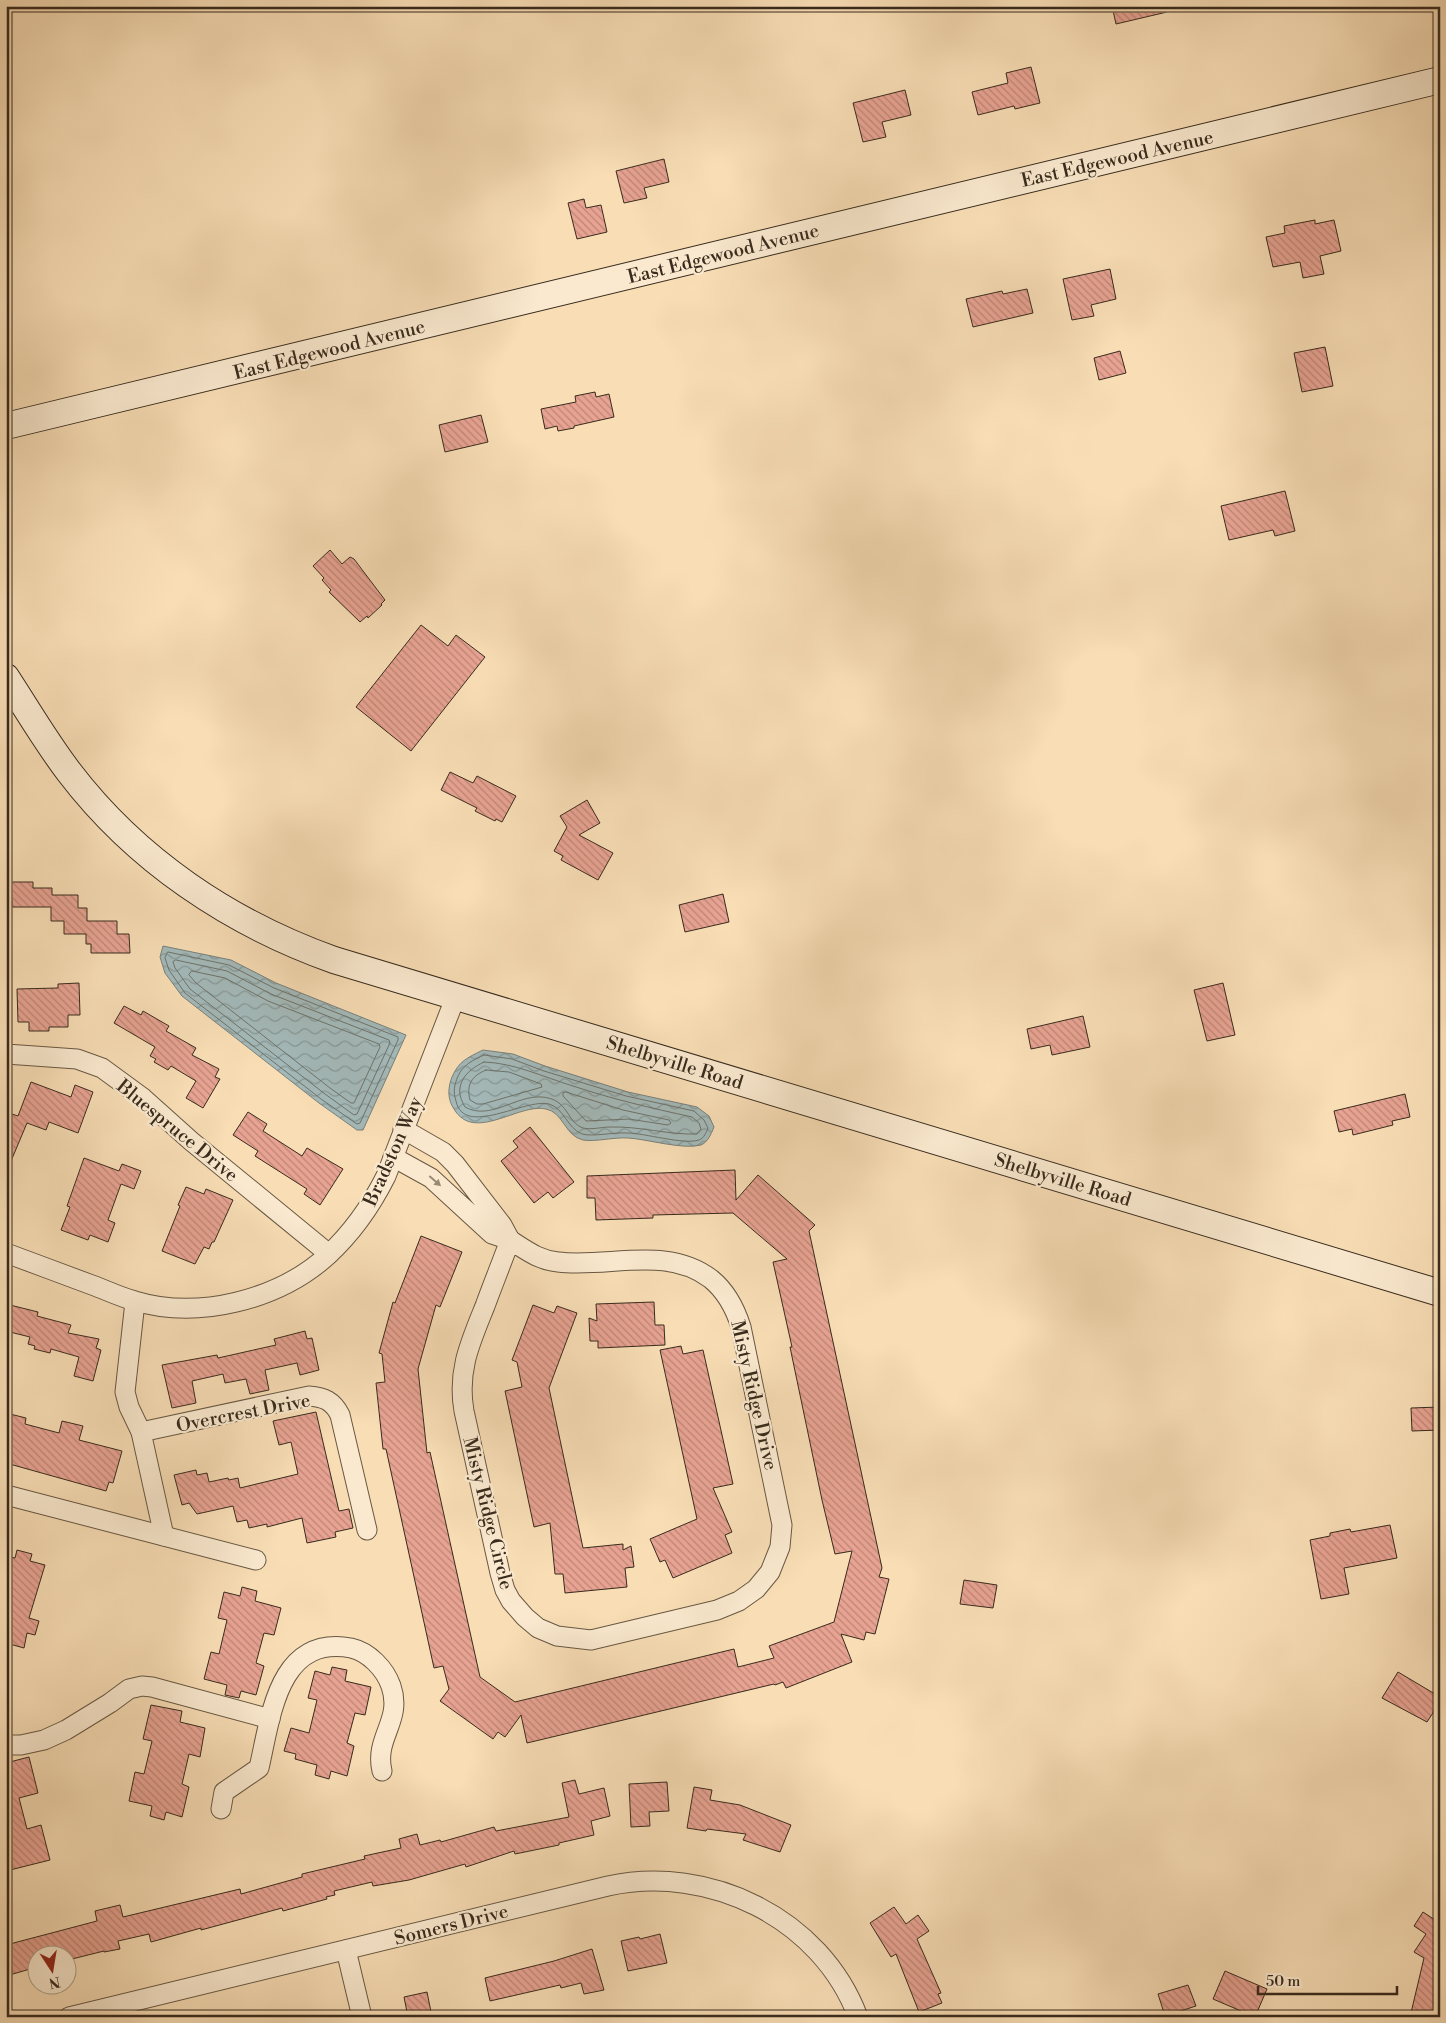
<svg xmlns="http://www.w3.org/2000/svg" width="1446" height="2023" font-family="'Libre Bodoni',serif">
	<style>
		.water { fill: url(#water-waves); stroke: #78807b }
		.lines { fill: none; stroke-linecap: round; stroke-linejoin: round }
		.shore { stroke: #6e726b; stroke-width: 1 }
		.building { fill: url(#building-back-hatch); stroke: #382b1d }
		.street-casing { stroke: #685843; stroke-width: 21 }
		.secondary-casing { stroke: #382b1d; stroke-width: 28 }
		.street { stroke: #fae9cf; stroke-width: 19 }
		.secondary { stroke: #fae9cf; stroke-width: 26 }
		.oneway { fill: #998a76 }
		.labels { text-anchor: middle; stroke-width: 4.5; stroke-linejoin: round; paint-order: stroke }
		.street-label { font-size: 19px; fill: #382b1d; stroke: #fae9cf }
	</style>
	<defs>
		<pattern id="water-waves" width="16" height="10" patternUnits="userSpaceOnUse" patternTransform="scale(1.25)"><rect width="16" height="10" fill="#a3b9b9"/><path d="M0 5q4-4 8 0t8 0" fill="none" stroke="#869796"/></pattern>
		<pattern id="building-back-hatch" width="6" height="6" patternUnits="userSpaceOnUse" patternTransform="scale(1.25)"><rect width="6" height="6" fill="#e8a392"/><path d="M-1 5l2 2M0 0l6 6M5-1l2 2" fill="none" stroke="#bd8577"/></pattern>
	</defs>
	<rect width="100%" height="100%" fill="#f8ddb5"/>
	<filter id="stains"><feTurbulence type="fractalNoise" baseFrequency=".004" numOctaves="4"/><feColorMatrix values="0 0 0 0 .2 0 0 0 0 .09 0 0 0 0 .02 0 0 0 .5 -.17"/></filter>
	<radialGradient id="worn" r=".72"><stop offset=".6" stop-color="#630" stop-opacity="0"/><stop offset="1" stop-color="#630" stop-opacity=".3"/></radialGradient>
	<!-- water -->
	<g class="water">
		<polygon points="163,946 231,960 276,983 406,1035 363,1130 357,1130 319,1103 182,996 165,973 160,957"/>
		<path d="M 483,1050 L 513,1054 L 545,1066 L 628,1092 L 697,1107 L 709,1116 L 714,1127 C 711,1134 708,1142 701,1145 C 683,1150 647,1139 628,1138 C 614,1137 596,1142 583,1140 C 565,1136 563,1112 546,1109 C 518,1103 474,1143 454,1109 C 447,1099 448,1087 452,1077 C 459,1061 467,1058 483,1050 Z"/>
	</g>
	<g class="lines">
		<!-- shore -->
		<g class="shore">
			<polygon points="168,952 229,965 274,988 398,1037 398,1040 360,1123 357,1124 321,1099 185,993 169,970 165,958"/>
			<polygon points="176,960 227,971 271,994 389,1040 390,1043 357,1114 354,1115 325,1094 190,989 175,968 173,962"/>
			<polygon points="192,971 225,978 268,1001 379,1044 380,1047 354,1103 351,1103 330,1088 196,983 189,975"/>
			<path d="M 484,1055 L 512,1059 L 544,1071 L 626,1096 L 694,1111 L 704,1120 L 708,1128 C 706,1133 704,1138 699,1140 C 683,1145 645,1133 627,1133 C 615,1132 592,1137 582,1134 C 567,1128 564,1108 549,1104 C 525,1098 464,1138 456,1101 C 453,1091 454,1086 458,1076 C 463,1065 473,1060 484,1055 Z"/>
			<path d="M 484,1062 C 515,1063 543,1077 573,1086 C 612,1099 651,1108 692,1117 L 699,1123 L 701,1129 L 697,1134 C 668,1135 639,1126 610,1127 C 602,1127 591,1130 583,1128 C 566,1122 569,1099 542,1097 C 516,1095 490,1121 465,1107 C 452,1086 465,1071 484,1062 Z"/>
			<path d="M 486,1070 L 509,1072 L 541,1084 L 542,1087 L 483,1104 L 477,1104 L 470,1100 C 466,1084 472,1076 486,1070 Z"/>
			<polygon points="566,1092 623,1110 669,1120 671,1123 668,1125 629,1119 586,1121 563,1096 563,1093"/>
		</g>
	</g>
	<!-- building -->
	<g class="building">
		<polygon points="1112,6 1166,6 1167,12 1116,24"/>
		<polygon points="1031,67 1040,103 1015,109 1014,106 978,115 972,92 1008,83 1006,73"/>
		<polygon points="905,90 911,115 882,122 886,137 863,142 853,103"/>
		<polygon points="664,159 669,182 644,188 647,198 624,203 616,171"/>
		<polygon points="584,199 586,208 601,205 607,232 577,239 568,203"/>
		<polygon points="1315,220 1315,224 1334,220 1341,251 1320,256 1324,274 1303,278 1300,262 1273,267 1266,237 1285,233 1284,226"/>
		<polygon points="1110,269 1116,299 1091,305 1094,316 1072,320 1063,279"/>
		<polygon points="1027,289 1033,313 973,327 966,299 1002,291 1003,294"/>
		<polygon points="1325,347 1333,386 1302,392 1294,353"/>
		<polygon points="1120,351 1126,373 1099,380 1094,358"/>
		<polygon points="595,392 596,397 609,394 614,417 574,426 574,428 558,431 557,426 545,429 541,409 576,402 575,396"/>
		<polygon points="481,415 488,442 445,452 439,425"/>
		<polygon points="1285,491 1295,531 1275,536 1273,530 1229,540 1221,506"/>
		<polygon points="330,550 342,564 350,557 354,559 385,600 381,604 382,605 368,618 367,616 360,622 329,592 331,590 322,580 324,578 313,566"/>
		<polygon points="421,625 448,646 456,635 485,657 411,751 356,707"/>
		<polygon points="450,772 473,783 477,776 516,796 502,822 496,819 495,821 475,811 477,808 441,790"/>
		<polygon points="587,800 600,823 579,835 613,853 598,880 561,860 563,856 554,851 567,827 560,816"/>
		<polygon points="6,882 33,882 33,888 52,888 52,895 78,895 78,908 87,908 87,921 117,921 117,934 129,934 130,953 91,953 91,944 86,944 86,934 64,934 64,921 51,921 51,907 12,907 12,900 6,900"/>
		<polygon points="723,894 729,922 685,932 679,905"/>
		<polygon points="79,983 80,1015 68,1015 68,1027 49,1027 49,1031 29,1031 29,1022 18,1022 17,989 58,988 58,984"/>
		<polygon points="1223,983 1235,1035 1207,1041 1194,990"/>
		<polygon points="124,1006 141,1015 143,1011 169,1026 166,1031 196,1048 192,1055 219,1069 215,1077 220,1079 203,1108 186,1098 196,1081 171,1066 168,1070 154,1062 156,1059 150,1056 155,1047 114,1023"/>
		<polygon points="1083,1016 1090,1047 1052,1055 1050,1045 1031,1049 1027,1029"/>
		<polygon points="31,1082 71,1097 75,1085 93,1092 78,1133 49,1122 46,1130 27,1123 6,1173 6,1112 18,1116"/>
		<polygon points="1405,1094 1410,1117 1392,1121 1393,1125 1353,1135 1352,1129 1339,1132 1334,1111"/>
		<polygon points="248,1112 267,1124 263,1131 302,1156 307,1148 343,1169 320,1205 304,1194 307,1189 255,1156 258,1151 233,1135"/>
		<polygon points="530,1127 574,1182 553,1198 548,1192 534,1203 501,1161 518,1147 513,1141"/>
		<polygon points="84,1158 119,1171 122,1164 141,1171 134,1189 121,1184 108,1220 115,1223 108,1242 90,1235 88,1240 61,1230 70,1207 67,1206"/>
		<polygon points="735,1170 736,1200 758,1175 815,1225 809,1231 882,1568 879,1577 889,1579 875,1634 866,1632 864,1640 841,1634 852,1662 786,1688 783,1682 775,1685 774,1684 527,1743 521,1715 505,1737 498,1732 493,1739 440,1701 449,1689 443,1666 434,1668 386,1449 383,1449 376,1383 385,1382 382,1354 379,1353 393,1302 395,1303 421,1236 462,1252 440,1307 436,1305 418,1369 427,1453 430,1452 480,1677 515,1702 734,1649 738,1667 774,1658 769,1646 834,1622 852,1551 835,1554 822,1500 790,1347 792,1347 773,1262 787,1259 733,1213 653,1215 653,1218 596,1220 595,1198 587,1198 587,1176"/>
		<polygon points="186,1187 204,1194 206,1189 233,1200 214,1242 212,1242 209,1249 204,1247 195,1264 162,1251 180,1206 178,1205"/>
		<polygon points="654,1302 655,1325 664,1325 665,1345 598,1348 598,1341 590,1341 589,1318 597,1321 596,1304"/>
		<polygon points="10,1305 38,1312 37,1316 71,1325 68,1333 99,1339 96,1348 101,1350 93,1381 74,1376 79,1357 51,1349 50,1353 34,1349 35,1346 28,1344 30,1337 6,1331 6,1310 8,1310"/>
		<polygon points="533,1305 554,1313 557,1306 577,1313 549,1388 583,1548 623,1544 623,1550 631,1546 634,1567 625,1568 627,1587 565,1593 563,1574 555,1574 550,1523 534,1527 505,1391 522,1387 517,1362 512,1360"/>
		<polygon points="305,1331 307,1339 312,1338 319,1370 300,1375 297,1363 265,1370 269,1390 250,1394 246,1379 225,1383 223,1374 192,1381 196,1403 172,1408 162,1365 217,1355 218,1358 276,1345 274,1339"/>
		<polygon points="681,1346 683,1354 703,1350 733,1484 713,1488 732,1532 725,1535 732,1553 673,1578 665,1560 660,1562 650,1539 697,1519 660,1350"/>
		<polygon points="1440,1407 1440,1430 1412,1431 1411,1408"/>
		<polygon points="316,1412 339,1511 349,1509 353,1528 335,1532 336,1537 307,1543 302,1518 267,1527 267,1524 249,1528 247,1520 237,1522 233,1506 197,1514 189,1503 182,1505 174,1475 196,1470 197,1475 207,1473 209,1482 228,1478 229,1480 238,1478 240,1488 298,1474 291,1442 279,1445 273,1421"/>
		<polygon points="6,1413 26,1418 25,1424 59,1433 62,1421 83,1426 79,1440 122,1451 113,1483 109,1482 106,1491 6,1463"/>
		<polygon points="1390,1525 1397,1558 1344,1568 1349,1594 1321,1599 1310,1540 1330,1536 1330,1533 1350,1529 1351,1532"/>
		<polygon points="17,1550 32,1554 30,1561 45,1565 29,1618 39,1621 35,1635 27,1633 24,1648 6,1643 6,1556 15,1558"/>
		<polygon points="964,1580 997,1585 993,1608 960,1604"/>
		<polygon points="242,1587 257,1591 255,1601 281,1608 274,1635 264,1633 256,1663 264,1666 256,1695 241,1691 239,1698 225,1695 227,1685 204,1679 211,1652 219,1654 227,1620 218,1618 224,1592 240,1596"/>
		<polygon points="332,1667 347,1670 345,1681 371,1687 365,1715 355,1713 347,1743 354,1746 347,1776 331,1771 329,1779 315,1775 317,1765 295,1759 296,1754 284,1751 291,1728 309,1733 317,1700 308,1698 315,1671 330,1675"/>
		<polygon points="1398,1672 1440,1697 1440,1702 1427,1722 1382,1698"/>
		<polygon points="151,1705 182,1711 180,1722 205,1728 200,1757 189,1754 182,1784 189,1787 182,1817 166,1812 164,1820 150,1816 152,1806 129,1801 135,1772 144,1774 152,1741 143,1739"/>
		<polygon points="29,1757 38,1793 19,1798 27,1829 41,1825 50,1860 6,1871 6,1763"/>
		<polygon points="575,1780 579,1794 604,1788 610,1816 591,1821 594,1835 559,1843 559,1845 515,1854 514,1851 466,1867 465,1864 409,1880 373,1886 372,1882 334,1891 335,1895 326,1897 327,1899 283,1911 282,1908 201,1930 201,1928 151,1942 149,1934 118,1941 120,1949 104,1952 104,1951 68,1960 68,1956 34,1956 37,1967 6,1976 6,1945 97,1921 95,1911 120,1905 123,1917 240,1889 241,1894 302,1877 302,1874 365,1859 364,1856 401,1848 399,1839 417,1834 420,1845 440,1840 441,1842 494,1827 496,1831 569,1817 562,1783"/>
		<polygon points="667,1782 669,1811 649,1812 650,1826 631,1827 629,1784"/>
		<polygon points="694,1787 712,1790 710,1800 740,1805 791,1825 780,1852 743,1840 746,1834 707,1829 706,1831 687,1828"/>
		<polygon points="894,1907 906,1924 918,1915 929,1931 917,1939 941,1993 938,1994 942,2003 919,2012 896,1954 891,1957 870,1923"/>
		<polygon points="1423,1912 1435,1920 1440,1913 1440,2017 1410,2017 1424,1958 1414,1952 1426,1934 1414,1926"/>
		<polygon points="660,1934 667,1963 628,1971 621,1941 639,1937 640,1939"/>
		<polygon points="592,1949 604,1990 584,1994 581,1983 561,1988 560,1985 490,2001 485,1978 554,1961"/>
		<polygon points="1225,1971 1267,1989 1255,2017 1213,1999"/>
		<polygon points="1188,1985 1196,2006 1165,2016 1158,1994"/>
		<polygon points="427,1992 432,2017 408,2017 404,1997"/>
	</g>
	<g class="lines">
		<!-- street casing -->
		<g class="street-casing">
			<g id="street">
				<polyline points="6,1054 77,1059 102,1068 143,1098 191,1141 329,1254"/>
				<polyline points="393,1157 431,1178 492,1234 510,1240 502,1225 455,1164 443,1152 403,1129"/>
				<path d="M 510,1240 C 526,1250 538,1260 558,1262 C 609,1268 667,1245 711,1279 C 727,1292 735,1308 741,1327 L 782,1525 L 780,1547 L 770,1572 L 756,1589 L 739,1601 L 717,1610 L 591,1640 L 557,1636 L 538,1628 L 525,1617 L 511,1601 L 505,1590 L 500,1573 L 464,1411 C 457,1371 470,1343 485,1306 C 493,1284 502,1262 510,1240 Z"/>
				<path d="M 6,1253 C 35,1264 63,1274 92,1285 C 106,1290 120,1297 135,1301 C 198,1320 278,1300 327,1256 C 352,1233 371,1206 386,1176 L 456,996"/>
				<polyline points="135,1302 125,1392 129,1407 141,1432 164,1536"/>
				<path d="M 141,1432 L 309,1396 C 324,1397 333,1401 340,1415 L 367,1530"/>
				<polyline points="6,1495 256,1560"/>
				<polyline points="6,1745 21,1745 44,1740 66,1730 110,1703 129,1689 142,1686 152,1687 270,1719"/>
				<path d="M 221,1809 L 224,1792 L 259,1768 C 271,1716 278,1635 351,1648 C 369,1652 385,1669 391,1686 C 403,1721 374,1737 382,1771"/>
				<polyline points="346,1950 362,2017"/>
				<path d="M 69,2017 L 608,1886 C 709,1864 821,1918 858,2017"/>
			</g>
		</g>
		<!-- secondary casing -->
		<g class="secondary-casing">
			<g id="secondary">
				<polyline points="6,426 1440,80"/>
				<path d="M 6,677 C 27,709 46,742 69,772 C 136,860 230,923 334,960 L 1440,1293"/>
			</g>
		</g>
		<!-- street -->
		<use href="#street" class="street"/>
		<!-- secondary -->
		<use href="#secondary" class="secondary"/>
	</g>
	<!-- one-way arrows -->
	<defs><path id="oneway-solid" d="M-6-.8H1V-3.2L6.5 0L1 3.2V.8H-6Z" transform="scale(1.25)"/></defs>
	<use class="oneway" href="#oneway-solid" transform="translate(435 1181) rotate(41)"/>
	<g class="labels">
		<!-- street labels -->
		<g class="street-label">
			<text transform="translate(1117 158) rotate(-13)" y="7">East Edgewood Avenue</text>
			<text transform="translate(723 253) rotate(-14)" y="7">East Edgewood Avenue</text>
			<text transform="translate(329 349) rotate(-14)" y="7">East Edgewood Avenue</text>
			<text transform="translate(675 1062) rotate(17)" y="7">Shelbyville Road</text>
			<text transform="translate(178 1130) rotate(39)" y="7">Bluespruce Drive</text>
			<text transform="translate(392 1151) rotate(-66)" y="7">Bradston Way</text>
			<text transform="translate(1063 1179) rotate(17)" y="7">Shelbyville Road</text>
			<text transform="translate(755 1395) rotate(77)" y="7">Misty Ridge Drive</text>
			<text transform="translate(243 1412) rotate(-11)" y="7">Overcrest Drive</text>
			<text transform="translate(489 1513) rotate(76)" y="7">Misty Ridge Circle</text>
			<text transform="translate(451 1924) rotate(-14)" y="7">Somers Drive</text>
		</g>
	</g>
	<!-- margin -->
	<rect width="1446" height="2023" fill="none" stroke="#f8ddb5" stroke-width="25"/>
	<rect x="8" y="8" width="1431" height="2008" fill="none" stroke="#382b1d" stroke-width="2.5"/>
	<rect x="12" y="12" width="1421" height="1998" fill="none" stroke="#382b1d"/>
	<!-- north arrow -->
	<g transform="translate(52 1970) rotate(168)"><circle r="24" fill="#fae9cf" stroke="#ac9d88"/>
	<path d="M0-4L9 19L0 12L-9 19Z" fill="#8f2418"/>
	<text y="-8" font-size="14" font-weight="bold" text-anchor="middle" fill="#382b1d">N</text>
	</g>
	<!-- scale -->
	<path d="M1258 1986v8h139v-8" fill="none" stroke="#382b1d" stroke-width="2.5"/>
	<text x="1266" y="1986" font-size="15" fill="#382b1d" stroke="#fae9cf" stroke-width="4" paint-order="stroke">50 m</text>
	<rect width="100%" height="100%" filter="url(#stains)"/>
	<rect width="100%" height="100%" fill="url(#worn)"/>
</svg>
